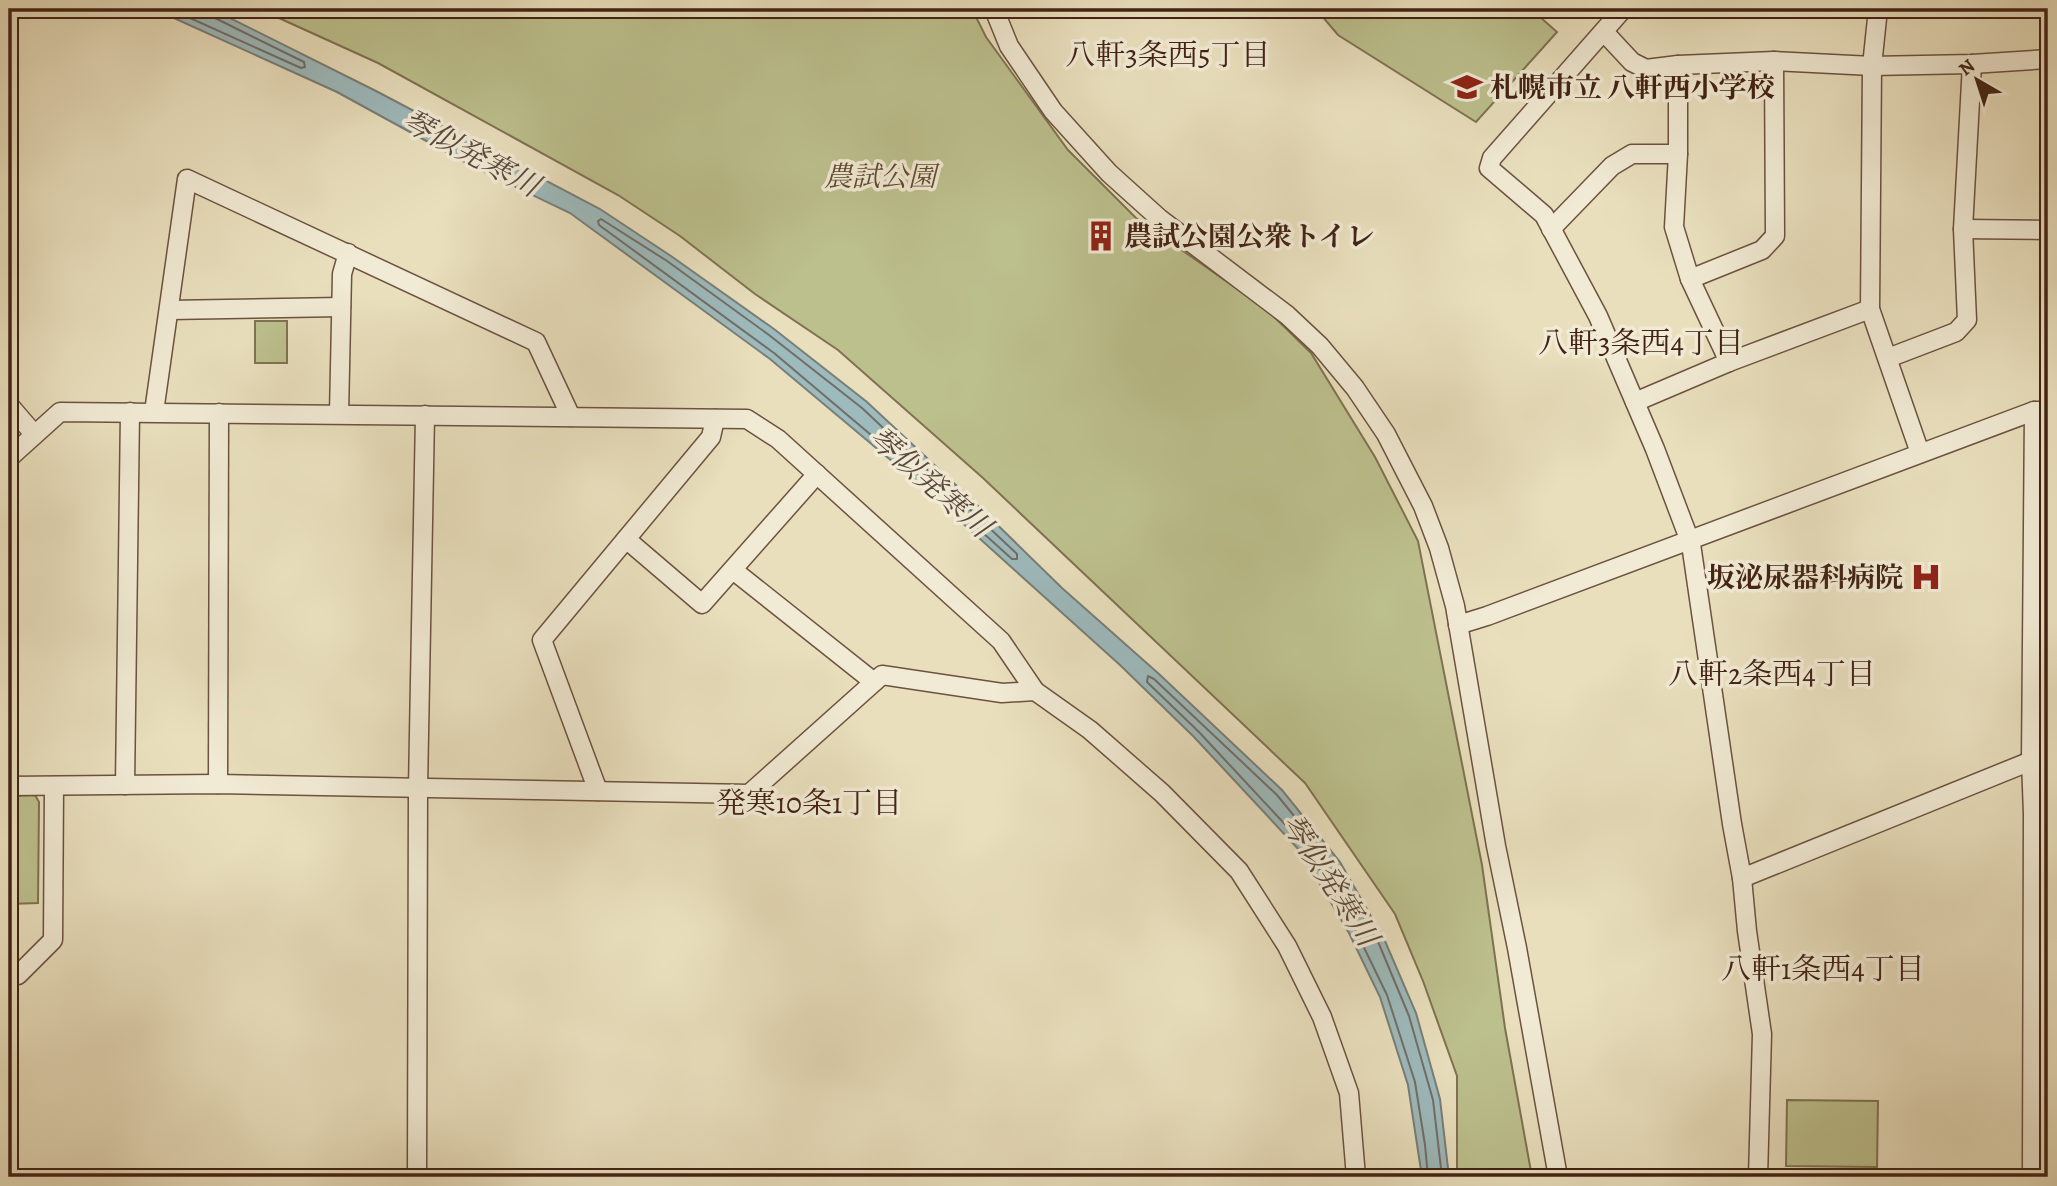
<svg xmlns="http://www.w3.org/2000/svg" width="2057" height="1186" font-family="Alegreya,'Noto Serif JP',serif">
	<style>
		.green { fill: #bcc08d; stroke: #807251; stroke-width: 2 }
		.water { fill: #9dbabc; stroke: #797e79; stroke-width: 2 }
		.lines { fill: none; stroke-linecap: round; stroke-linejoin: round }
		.shore { stroke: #706e68; stroke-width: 2 }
		.minor-casing { stroke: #6c523f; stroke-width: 21 }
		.minor { stroke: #f1ead4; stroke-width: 18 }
		.labels { text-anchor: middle; stroke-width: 7; stroke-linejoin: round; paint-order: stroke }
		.poi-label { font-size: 28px; font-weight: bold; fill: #432315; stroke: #f1ead4; text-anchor: start }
		.park-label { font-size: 28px; font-style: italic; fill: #614a33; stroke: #f1ead4 }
		.neighbourhood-label { font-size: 30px; fill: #432315; stroke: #f1ead4 }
		.water-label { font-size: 30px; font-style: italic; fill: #5a493f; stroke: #f1ead4 }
	</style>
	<rect width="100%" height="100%" fill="#e9dfbd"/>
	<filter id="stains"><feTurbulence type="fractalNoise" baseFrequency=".00286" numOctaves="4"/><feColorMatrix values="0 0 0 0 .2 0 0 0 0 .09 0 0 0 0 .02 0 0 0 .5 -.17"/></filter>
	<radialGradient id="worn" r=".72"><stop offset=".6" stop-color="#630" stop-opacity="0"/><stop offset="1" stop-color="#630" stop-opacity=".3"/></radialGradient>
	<!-- green -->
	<g class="green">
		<polygon points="259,9 972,9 986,37 1068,150 1136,218 1266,309 1311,353 1375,457 1418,541 1482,865 1505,1028 1532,1177 1457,1177 1457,1076 1423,981 1395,914 1305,783 983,478 838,350 755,294 680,236 618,195 378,63"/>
		<polygon points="1316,9 1531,9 1557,32 1476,122 1338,35"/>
		<rect x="255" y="321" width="32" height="42"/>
		<polygon points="35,795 39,802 38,903 9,904 9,796"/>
		<polygon points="1787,1100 1878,1101 1877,1167 1786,1166"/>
	</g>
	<!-- water -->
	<polygon class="water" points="154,9 212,9 376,91 600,209 671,256 774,329 867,402 973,501 1062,588 1159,674 1282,790 1340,862 1385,941 1416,1013 1440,1099 1449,1177 1422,1177 1408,1085 1380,997 1349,933 1301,852 1194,737 1120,665 918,483 770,359 570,213 472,166 337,92"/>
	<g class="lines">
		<!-- shore -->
		<g class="shore">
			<polyline points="170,9 301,68 305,67 304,62 215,18 212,14 211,9"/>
			<polygon points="601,219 667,261 769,335 862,408 1017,554 1017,559 1012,559 922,478 774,353 599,225 598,221"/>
			<polyline points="1428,1177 1425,1145 1415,1082 1387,995 1355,929 1307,848 1199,732 1147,682 1148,676 1154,679 1277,795 1335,866 1379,944 1409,1016 1433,1100 1442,1177"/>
		</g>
		<!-- minor casing -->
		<g class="minor-casing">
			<g id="minor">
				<polyline points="994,9 1009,46 1053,111 1109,173 1160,219 1287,315 1320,346 1355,388 1386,434 1423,506 1439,548 1455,606 1496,846 1517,948 1558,1177"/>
				<polyline points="1623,9 1492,158 1489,168 1544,215 1598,316 1655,449 1691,544 1732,824 1742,878 1747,931 1762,1034 1758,1177"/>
				<polyline points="1878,9 1872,66 1870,309 1920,453"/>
				<polyline points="1604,32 1632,62 1646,69 1678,65"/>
				<polyline points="1551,229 1612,166 1632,154 1678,154"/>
				<polyline points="1963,229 2048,230"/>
				<polyline points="1690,279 1762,250 1775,236 1774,61"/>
				<polyline points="169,310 341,307"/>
				<polyline points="1888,358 1956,332 1967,320 1963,229 1972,64"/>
				<polyline points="1729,362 1690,279 1674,227 1678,154 1678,65 1774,61 1872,66 1972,64 2048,59"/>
				<polyline points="1635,402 1729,362 1870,309"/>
				<polyline points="9,405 34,434"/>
				<polyline points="154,412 187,179 536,342 571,417"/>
				<polyline points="339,414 342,274 348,253"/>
				<polyline points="9,458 60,412 747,419 778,439 1001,641 1035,691 1090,730 1162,793 1239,871 1287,946 1322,1017 1349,1093 1356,1177"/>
				<polyline points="626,539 702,604 817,474"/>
				<polyline points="733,570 874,682"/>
				<polyline points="1458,625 1487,616 2034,411 2048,411"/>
				<polyline points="218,784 219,413"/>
				<polyline points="125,785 130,412"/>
				<polyline points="9,786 218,784 749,794 882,675 1002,693 1035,691"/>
				<polyline points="598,791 542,640 711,437 715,419"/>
				<polyline points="1742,878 2031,761"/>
				<polyline points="9,975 18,975 53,940 54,786"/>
				<polyline points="417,1177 418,788 425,415"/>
				<polyline points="2032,1177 2033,814 2031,761 2034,411"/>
			</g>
		</g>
		<!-- minor -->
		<use href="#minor" class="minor"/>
	</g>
	<!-- icons -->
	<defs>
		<g id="school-bare" transform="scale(2.415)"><path d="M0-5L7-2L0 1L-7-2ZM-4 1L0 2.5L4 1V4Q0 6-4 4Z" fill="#8f2418" stroke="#f1ead4" stroke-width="2.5" paint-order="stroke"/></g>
		<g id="building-bare" transform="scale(2.415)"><path d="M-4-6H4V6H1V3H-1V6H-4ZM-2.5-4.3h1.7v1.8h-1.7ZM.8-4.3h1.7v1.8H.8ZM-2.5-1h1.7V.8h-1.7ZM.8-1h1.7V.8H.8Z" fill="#8f2418" stroke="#f1ead4" stroke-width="2.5" paint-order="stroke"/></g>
		<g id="hospital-bare" transform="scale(2.415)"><path d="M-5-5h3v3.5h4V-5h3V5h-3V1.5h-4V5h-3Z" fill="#8f2418" stroke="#f1ead4" stroke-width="2.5" paint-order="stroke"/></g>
	</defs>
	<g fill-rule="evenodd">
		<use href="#school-bare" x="1467" y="87"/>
		<use href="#building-bare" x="1101" y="236"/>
		<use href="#hospital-bare" x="1926" y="577"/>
	</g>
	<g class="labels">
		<!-- poi labels -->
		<g class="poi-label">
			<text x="1490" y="97">札幌市立 八軒西小学校</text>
			<text x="1124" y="246">農試公園公衆トイレ</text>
			<text x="1903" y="587" text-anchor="end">坂泌尿器科病院</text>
		</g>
		<!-- park labels -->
		<g class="park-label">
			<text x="880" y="186">農試公園</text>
		</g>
		<!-- neighbourhood labels -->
		<g class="neighbourhood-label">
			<text x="1168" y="65">八軒3条西5丁目</text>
			<text x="1641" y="353">八軒3条西4丁目</text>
			<text x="1772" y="684">八軒2条西4丁目</text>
			<text x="809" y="813">発寒10条1丁目</text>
			<text x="1823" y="979">八軒1条西4丁目</text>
		</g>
		<!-- water labels -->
		<g class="water-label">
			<text transform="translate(471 153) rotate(28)" y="10">琴似発寒川</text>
			<text transform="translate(930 482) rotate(41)" y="10">琴似発寒川</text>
			<text transform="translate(1330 880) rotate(57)" y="10">琴似発寒川</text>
		</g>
	</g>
	<!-- margin -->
	<rect width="2057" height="1186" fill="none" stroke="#e9dfbd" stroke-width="35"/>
	<rect x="10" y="10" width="2036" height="1165" fill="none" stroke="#432315" stroke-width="3.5"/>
	<rect x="18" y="18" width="2022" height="1151" fill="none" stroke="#432315" stroke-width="2"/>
	<!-- north arrow -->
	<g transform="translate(1977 80) rotate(321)" stroke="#f1ead4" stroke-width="5" paint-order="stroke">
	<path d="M0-5L12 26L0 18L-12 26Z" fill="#432315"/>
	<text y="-10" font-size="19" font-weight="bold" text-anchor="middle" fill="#432315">N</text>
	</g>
	<rect width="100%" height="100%" filter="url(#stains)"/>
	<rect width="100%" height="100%" fill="url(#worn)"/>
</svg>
